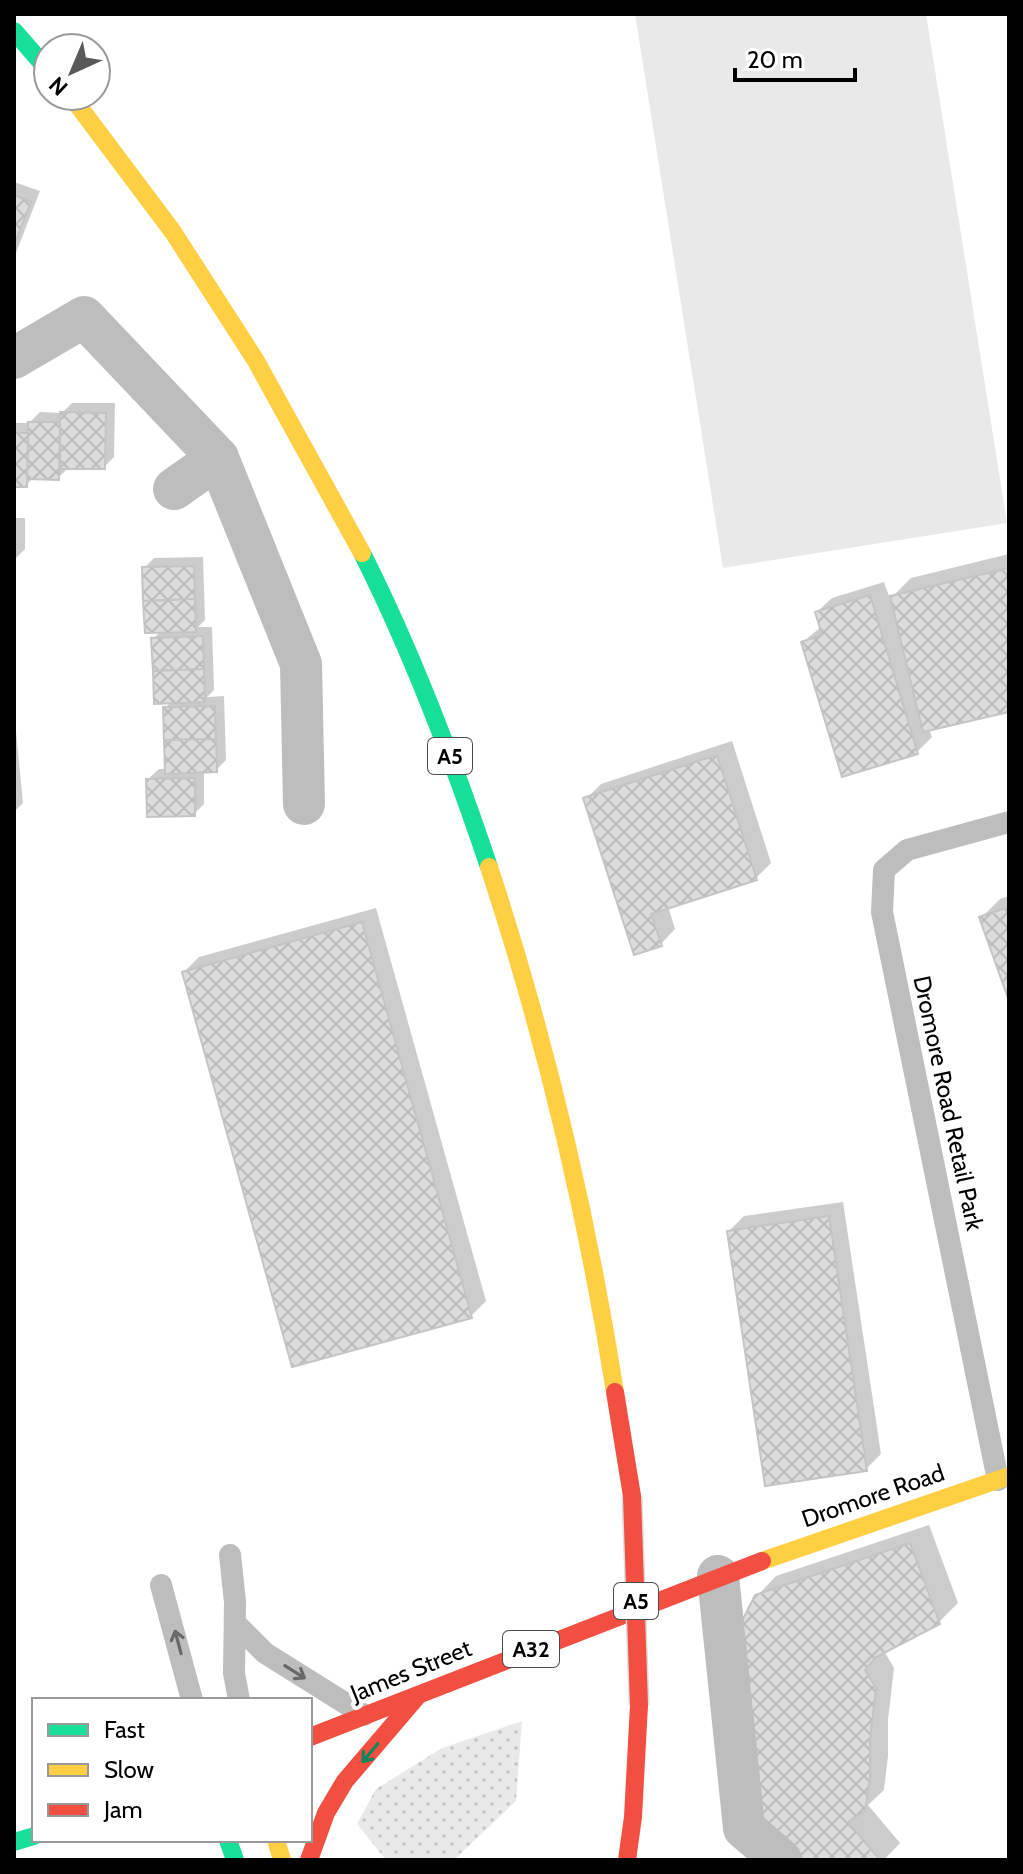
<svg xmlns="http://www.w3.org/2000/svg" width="1023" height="1874" font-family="Cabin,sans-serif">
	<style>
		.grass { fill: #e9e9e9 }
		.park { fill: url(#park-dots) }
		.shadow { fill: #0003 }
		.building { fill: url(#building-cross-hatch); stroke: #c4c4c4; stroke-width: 2 }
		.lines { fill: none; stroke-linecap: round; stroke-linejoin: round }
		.lane { stroke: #bdbdbd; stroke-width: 22 }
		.street { stroke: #bdbdbd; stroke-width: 42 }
		.fast { stroke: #16e098; stroke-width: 18 }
		.slow { stroke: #ffcf43; stroke-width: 18 }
		.jam { stroke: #f24e42; stroke-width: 18 }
		.jam-bridge-casing { stroke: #dbdbdb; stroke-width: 21; stroke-linecap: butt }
		.jam-bridge { stroke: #f24e42; stroke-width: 18 }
		.oneway { stroke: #686868 }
		.oneway2 { stroke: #0d865b }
		.labels { text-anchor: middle; stroke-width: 8; stroke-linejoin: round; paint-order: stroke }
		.shield { fill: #fff; stroke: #4c4c4c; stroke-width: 2 }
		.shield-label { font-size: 22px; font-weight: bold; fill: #000 }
		.street-label { font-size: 24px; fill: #000; stroke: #fff }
	</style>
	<defs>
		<pattern id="park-dots" width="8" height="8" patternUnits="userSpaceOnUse" patternTransform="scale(2)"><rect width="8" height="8" fill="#e9e9e9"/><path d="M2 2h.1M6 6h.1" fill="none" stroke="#c6c6c6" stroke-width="1.8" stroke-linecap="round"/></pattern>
		<pattern id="building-cross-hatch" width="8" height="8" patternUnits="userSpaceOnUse" patternTransform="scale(2)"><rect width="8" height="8" fill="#dcdcdc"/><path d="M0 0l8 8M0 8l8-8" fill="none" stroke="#bbb"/></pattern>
	</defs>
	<rect width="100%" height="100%" fill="#fff"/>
	<!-- grass -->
	<polygon class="grass" points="635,14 926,14 1007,523 723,568"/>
	<!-- park -->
	<polygon class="park" points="522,1721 516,1801 454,1860 386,1860 357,1824 376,1789 442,1748"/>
	<!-- shadow -->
	<g class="shadow">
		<polygon points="14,182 40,191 14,258"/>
		<polygon points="72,403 115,403 114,457 104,467 69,467 58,478 34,477 26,485 14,485 14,423 29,423 40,412 62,413"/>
		<polygon points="14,518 25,518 25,549 15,559 14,582"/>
		<polygon points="1009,554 1009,710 929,729 932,737 917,752 803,642 822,626 817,612 832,598 884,582 890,599 911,578"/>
		<polygon points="203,557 205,620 198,627 212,627 214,690 207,697 224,696 226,760 216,770 204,770 204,804 194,814 148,779 159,769 167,769 165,708 172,701 153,639 161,631 144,568 154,558"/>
		<polygon points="14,711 23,803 14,812"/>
		<polygon points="732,741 771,863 756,878 668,906 675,929 661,944 586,799 601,784"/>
		<polygon points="1009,896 1009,996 981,918 1000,899"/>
		<polygon points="376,908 486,1301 471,1316 184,972 199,957"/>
		<polygon points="843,1202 881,1454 866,1469 729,1231 744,1216"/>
		<polygon points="929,1525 958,1603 939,1622 884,1651 894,1668 888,1720 888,1756 884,1790 868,1805 900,1843 884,1860 799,1860 757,1596 776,1576"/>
	</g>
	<!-- building -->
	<g class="building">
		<polygon points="14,195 31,202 14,245"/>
		<polygon points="60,412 106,413 105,469 60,469"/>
		<polygon points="28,422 60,422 59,480 27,479"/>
		<polygon points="14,433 28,433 27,487 14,487"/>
		<polygon points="194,566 195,599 143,601 142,567"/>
		<polygon points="1009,568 1009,712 923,732 890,596"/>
		<polygon points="870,595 918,754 842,777 801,642 822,635 815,612"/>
		<polygon points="195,599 196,632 145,633 143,601"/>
		<polygon points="203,636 204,669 153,671 151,638"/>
		<polygon points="204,669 205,702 154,704 153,671"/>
		<polygon points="215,706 216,739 164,740 163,707"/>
		<polygon points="216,739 217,772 165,774 164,740"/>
		<polygon points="717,755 757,880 651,914 662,946 634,955 583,798"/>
		<polygon points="195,778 195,816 147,817 146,779"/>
		<polygon points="1009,907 1009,1001 979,917"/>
		<polygon points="362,922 472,1318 292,1367 182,972"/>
		<polygon points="829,1216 867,1471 765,1486 727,1231"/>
		<polygon points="910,1543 940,1624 876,1657 865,1670 876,1688 870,1740 870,1777 865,1811 848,1822 880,1860 796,1860 755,1822 742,1621 755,1595"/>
	</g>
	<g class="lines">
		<!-- lane -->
		<g class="lane">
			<polyline points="998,1480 882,912 884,870 907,850 1009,822"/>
			<polyline points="230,1555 235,1602 234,1673 239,1700"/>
			<polyline points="161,1585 192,1700"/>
			<polyline points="235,1623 265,1653 364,1715"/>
		</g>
		<!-- street -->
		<g class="street">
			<polyline points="14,358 84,317 218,458 301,664 304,804"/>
			<polyline points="174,489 218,458"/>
			<polyline points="718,1576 744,1828 781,1860"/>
		</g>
		<!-- fast -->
		<g class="fast">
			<polyline points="14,31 48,70"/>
			<path d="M 362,553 C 413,654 453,760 489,867"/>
			<polyline points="228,1840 235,1860"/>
			<polyline points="14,1842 34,1836"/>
		</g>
		<!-- slow -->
		<g class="slow">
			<polyline points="71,96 173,232 256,361 362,553"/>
			<path d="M 489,867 C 545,1037 587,1215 615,1392"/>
			<polyline points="762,1561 1009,1476"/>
			<polyline points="276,1840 282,1860"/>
		</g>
		<!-- jam -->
		<g class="jam">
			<polyline points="615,1392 632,1496"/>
			<polyline points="310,1737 762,1561"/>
			<polyline points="309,1860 326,1813 345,1781 416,1698"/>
			<polyline points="627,1860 633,1817 639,1705"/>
		</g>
		<!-- jam-bridge casing -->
		<g class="jam-bridge-casing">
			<polyline id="jam-bridge" points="632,1496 639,1705"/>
		</g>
		<!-- jam-bridge -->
		<use href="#jam-bridge" class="jam-bridge"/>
	</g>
	<!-- one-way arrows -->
	<defs><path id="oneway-shaft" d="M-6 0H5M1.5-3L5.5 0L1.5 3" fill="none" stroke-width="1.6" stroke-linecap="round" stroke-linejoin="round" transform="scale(2)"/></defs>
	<g class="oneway">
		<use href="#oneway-shaft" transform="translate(178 1642) rotate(-105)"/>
		<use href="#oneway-shaft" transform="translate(295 1672) rotate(32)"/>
	</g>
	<use class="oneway2" href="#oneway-shaft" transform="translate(370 1753) rotate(130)"/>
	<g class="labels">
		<!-- shield labels -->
		<g class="shield">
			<rect x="428" y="738" width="44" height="36" rx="6"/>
			<rect x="614" y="1583" width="44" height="36" rx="6"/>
			<rect x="503" y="1631" width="56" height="36" rx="6"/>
		</g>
		<g class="shield-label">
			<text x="450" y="764">A5</text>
			<text x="636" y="1609">A5</text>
			<text x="531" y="1657">A32</text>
		</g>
		<!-- street labels -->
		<g class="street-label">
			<text transform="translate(948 1103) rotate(78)" y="8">Dromore Road Retail Park</text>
			<text transform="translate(873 1496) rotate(-19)" y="8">Dromore Road</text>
			<text transform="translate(411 1671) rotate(-22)" y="8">James Street</text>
		</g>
	</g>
	<!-- border -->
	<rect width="1023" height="1874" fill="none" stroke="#000000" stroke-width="32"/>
	<!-- legend -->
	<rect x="32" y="1698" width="280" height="144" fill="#ffffff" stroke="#999999" stroke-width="2"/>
	<rect x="48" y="1724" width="40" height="12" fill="#16e098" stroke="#999999" stroke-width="2"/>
	<text x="104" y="1738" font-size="24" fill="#000000">Fast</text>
	<rect x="48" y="1764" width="40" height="12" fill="#ffcf43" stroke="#999999" stroke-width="2"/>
	<text x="104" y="1778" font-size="24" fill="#000000">Slow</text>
	<rect x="48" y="1804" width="40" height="12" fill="#f24e42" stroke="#999999" stroke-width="2"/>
	<text x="104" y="1818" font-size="24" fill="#000000">Jam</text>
	<!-- north arrow -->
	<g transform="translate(72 72) rotate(224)"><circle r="38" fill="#ffffff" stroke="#999999" stroke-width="2"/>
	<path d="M0-6L14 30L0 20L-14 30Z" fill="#595959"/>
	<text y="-12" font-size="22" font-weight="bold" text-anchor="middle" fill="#000000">N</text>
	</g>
	<!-- scale -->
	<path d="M735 68v12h120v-12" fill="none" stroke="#000000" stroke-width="4"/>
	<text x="747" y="68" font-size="24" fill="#000000" stroke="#ffffff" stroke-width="6" paint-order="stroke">20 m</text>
</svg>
